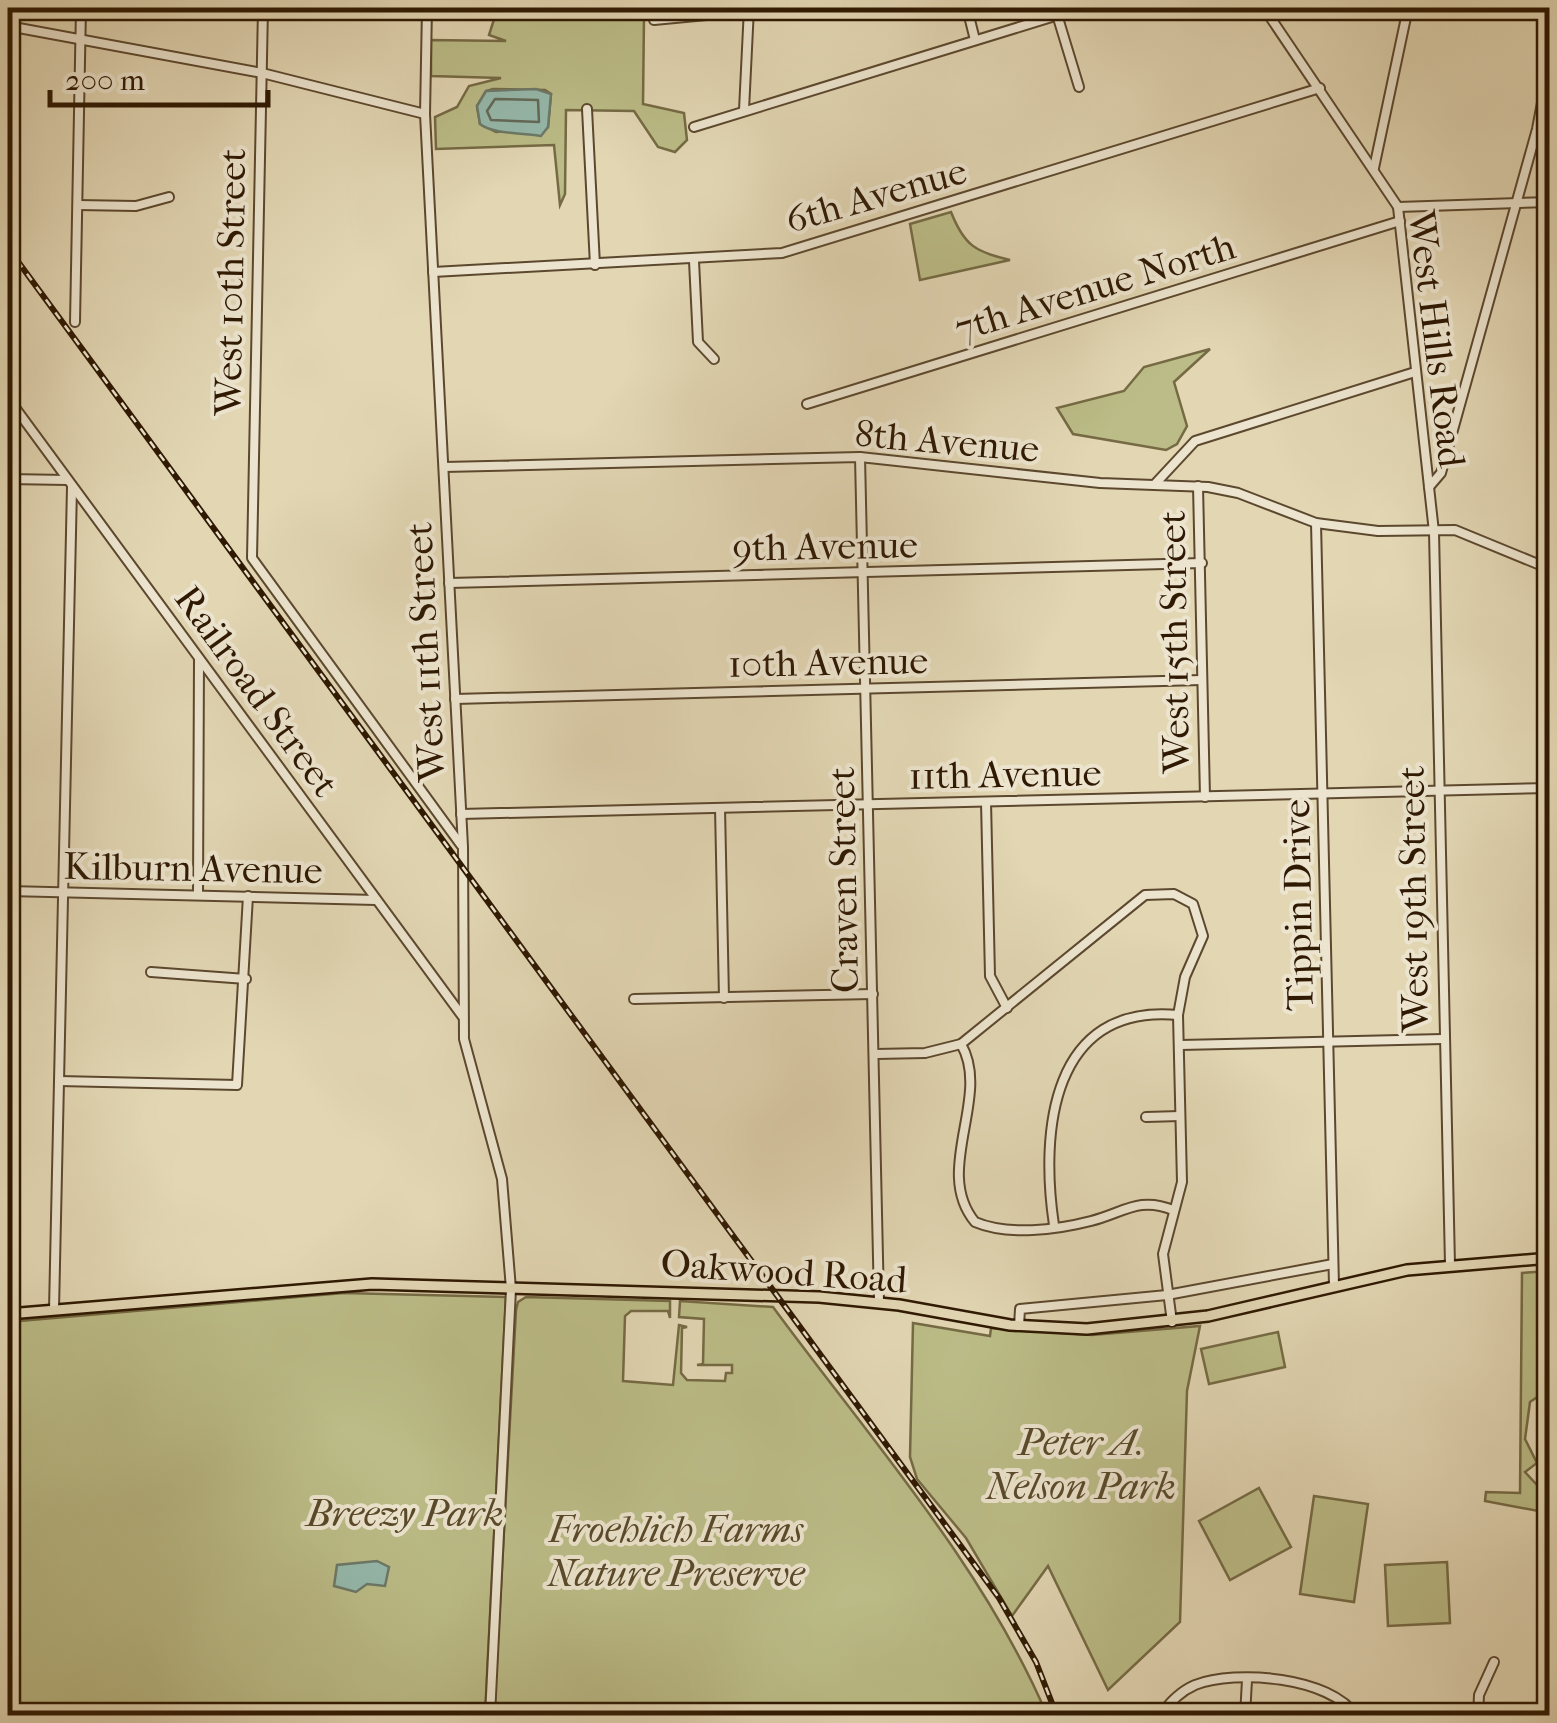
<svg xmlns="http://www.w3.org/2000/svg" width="1557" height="1723" font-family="'IM FELL French Canon',serif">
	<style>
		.green { fill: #bbbc87; stroke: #756a44; stroke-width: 2.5; fill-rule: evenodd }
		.water { fill: #95b9ac; stroke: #6c7968; stroke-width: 2.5 }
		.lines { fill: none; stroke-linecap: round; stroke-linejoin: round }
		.shore { stroke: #626957; stroke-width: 2.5 }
		.minor-casing { stroke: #5c482e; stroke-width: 12 }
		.major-casing { stroke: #2f1902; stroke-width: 14 }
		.minor { stroke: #ece4ce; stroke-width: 8 }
		.major { stroke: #e2d6b3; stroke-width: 9 }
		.rail-casing { stroke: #2f1902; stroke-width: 6 }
		.rail { stroke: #ece4ce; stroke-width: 2.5; stroke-dasharray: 8; stroke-linecap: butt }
		.labels { text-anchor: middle; stroke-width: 8; stroke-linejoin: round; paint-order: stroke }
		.street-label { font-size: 38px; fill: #2f1902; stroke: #ece4ce }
		.park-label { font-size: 38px; font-style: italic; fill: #594a2a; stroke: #ece4ce }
	</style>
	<rect width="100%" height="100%" fill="#e2d6b3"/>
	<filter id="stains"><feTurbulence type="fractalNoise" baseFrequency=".002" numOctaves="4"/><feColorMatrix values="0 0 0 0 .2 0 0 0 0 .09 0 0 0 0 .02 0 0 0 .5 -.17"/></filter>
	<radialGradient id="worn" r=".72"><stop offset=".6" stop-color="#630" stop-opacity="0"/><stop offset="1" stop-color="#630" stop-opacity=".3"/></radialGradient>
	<!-- green -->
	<g class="green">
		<path d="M 607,8 L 609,18 L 644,16 L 643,104 L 684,113 L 687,140 L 675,152 L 658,147 L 634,111 L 566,110 L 565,194 L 560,205 L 554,145 L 436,149 L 435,117 L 457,107 L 469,86 L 501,78 L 431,76 L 431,40 L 506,41 L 489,35 L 497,10 ZM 493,89 L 545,90 L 551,94 L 548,127 L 496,132 L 480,124 L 477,106 L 486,91 Z"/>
		<path d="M 951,212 C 964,245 975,252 1010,260 L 920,280 L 910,224 Z"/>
		<polygon points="1210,349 1174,382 1187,426 1177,444 1166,450 1073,434 1057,408 1124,391 1144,367"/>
		<polygon points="1549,1271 1549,1389 1530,1402 1525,1439 1537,1463 1525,1472 1549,1498 1549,1513 1485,1501 1486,1492 1520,1493 1522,1273"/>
		<polygon points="344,1293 506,1297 485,1715 8,1716 8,1322"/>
		<path d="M 526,1297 L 670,1301 L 670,1318 L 668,1311 L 631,1311 L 625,1316 L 623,1381 L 673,1385 L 679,1325 L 687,1327 L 682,1328 L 681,1373 L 687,1380 L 725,1381 L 726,1373 L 732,1373 L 732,1365 L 697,1365 L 703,1364 L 704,1319 L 679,1317 L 680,1301 L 773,1307 C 870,1439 983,1565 1047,1715 L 494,1715 L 516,1310 L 518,1302 Z"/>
		<polygon points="913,1323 990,1336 991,1328 1092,1335 1200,1326 1187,1391 1180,1622 1108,1690 1048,1566 1012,1616 966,1538 917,1479 910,1457"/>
		<polygon points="1278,1332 1285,1367 1209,1384 1201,1349"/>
		<polygon points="1259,1488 1291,1547 1230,1580 1199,1521"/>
		<polygon points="1314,1496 1368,1504 1354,1602 1300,1594"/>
		<polygon points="1447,1562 1450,1623 1388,1626 1385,1565"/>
	</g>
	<!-- water -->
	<g class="water">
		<path d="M 536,89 L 551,94 L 548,127 L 541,136 C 523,133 492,134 480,124 L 477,106 L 486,91 Z"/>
		<polygon points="377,1561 389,1567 385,1586 367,1584 356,1592 334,1586 337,1565"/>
	</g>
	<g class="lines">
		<!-- shore -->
		<polygon class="shore" points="495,99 538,100 539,122 491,120 487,111"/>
		<!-- minor casing -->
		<g class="minor-casing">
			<g id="minor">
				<polyline points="263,8 252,558 461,845"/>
				<polyline points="427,8 425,114 463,847 464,1039 502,1179 511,1289 490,1716"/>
				<polyline points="654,8 654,20 749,11"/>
				<polyline points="967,8 975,40"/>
				<polyline points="1055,8 1079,87"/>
				<polyline points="1264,8 1398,207 1434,532 1450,1265"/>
				<polyline points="8,26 262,73 425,114"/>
				<polyline points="587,109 595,265"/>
				<polyline points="744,110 749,8"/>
				<polyline points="694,127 1081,8"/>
				<polyline points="1374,168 1408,8"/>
				<polyline points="78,205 136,206 169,197"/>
				<polyline points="1398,207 1550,202"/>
				<polyline points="694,261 698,342 714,359"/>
				<polyline points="433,272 782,253 1320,88"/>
				<polyline points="75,322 81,8"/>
				<polyline points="8,398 463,1017"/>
				<polyline points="807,404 1400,221"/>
				<polyline points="860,457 879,1302"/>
				<polyline points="444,467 860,457 1100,483 1208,487 1238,493 1316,523 1378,531 1455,530 1550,569"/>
				<polyline points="8,479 67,480"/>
				<polyline points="1155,484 1195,441 1415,372"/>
				<polyline points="1198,486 1205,797"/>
				<polyline points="1429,487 1441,473 1537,129 1550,61"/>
				<polyline points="1316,523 1334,1286"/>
				<polyline points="1548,569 1550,616"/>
				<polyline points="449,583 1202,563"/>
				<polyline points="455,699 1202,680"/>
				<polyline points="986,802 990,976 1007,1008"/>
				<polyline points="720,808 724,998"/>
				<polyline points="461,814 1550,788"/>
				<polyline points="8,891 376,900"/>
				<polyline points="198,894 199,659"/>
				<polyline points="151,972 246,979"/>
				<polyline points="634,999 873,994"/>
				<path d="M 961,1044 C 992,1097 932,1170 975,1222 C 1008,1236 1056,1230 1091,1221 C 1123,1213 1139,1196 1173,1210"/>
				<polyline points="1180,1045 1443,1039"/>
				<polyline points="876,1054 925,1053 961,1044 1145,895 1174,894 1193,904 1203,936 1185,977 1178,1015 1182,1182 1163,1254 1172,1322"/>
				<polyline points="59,1081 237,1085 248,896"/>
				<polyline points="1146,1117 1180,1116"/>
				<path d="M 1054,1225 C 1040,1132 1051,1003 1178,1015"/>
				<polyline points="54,1310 72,487"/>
				<polyline points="1019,1326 1020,1309 1167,1295 1333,1264"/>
				<path d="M 1160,1716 C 1169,1703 1181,1691 1195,1685 C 1236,1669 1331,1677 1356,1716"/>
				<polyline points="1245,1716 1247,1680"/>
				<polyline points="1478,1716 1479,1695 1494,1662"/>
			</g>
		</g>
		<!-- major casing -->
		<g class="major-casing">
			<polyline id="major" points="8,1314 372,1284 819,1297 899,1305 1010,1325 1087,1329 1208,1316 1407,1270 1550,1258"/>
		</g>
		<!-- minor -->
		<use href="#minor" class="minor"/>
		<!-- major -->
		<use href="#major" class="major"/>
		<!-- rail casing -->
		<g class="rail-casing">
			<polyline id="rail" points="8,248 999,1598 1036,1662 1057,1716"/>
		</g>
		<!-- rail -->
		<use href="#rail" class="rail"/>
	</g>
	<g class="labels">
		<!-- street labels -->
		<g class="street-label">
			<text transform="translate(876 195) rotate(-16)" y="13">6th Avenue</text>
			<text transform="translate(230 282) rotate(-89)" y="13">West 10th Street</text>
			<text transform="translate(1095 287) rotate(-17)" y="13">7th Avenue North</text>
			<text transform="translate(1437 339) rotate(83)" y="13">West Hills Road</text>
			<text transform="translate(947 441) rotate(5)" y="13">8th Avenue</text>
			<text transform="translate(825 546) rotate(-1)" y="13">9th Avenue</text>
			<text transform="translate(1174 642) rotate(-91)" y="13">West 15th Street</text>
			<text transform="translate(425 652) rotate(-93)" y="13">West 11th Street</text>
			<text transform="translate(828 662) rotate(-1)" y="13">10th Avenue</text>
			<text transform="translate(257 691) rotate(54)" y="13">Railroad Street</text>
			<text transform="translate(1005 774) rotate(-1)" y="13">11th Avenue</text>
			<text transform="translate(193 868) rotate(1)" y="13">Kilburn Avenue</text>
			<text transform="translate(843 880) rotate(-91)" y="13">Craven Street</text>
			<text transform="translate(1413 899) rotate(-91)" y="13">West 19th Street</text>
			<text transform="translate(1298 905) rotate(-91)" y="13">Tippin Drive</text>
			<text transform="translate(784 1271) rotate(4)" y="13">Oakwood Road</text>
		</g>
		<!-- park labels -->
		<g class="park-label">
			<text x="1081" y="1455">Peter A.<tspan x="1081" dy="44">Nelson Park</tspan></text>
			<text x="405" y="1526">Breezy Park</text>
			<text x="676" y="1542">Froehlich Farms<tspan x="676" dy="44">Nature Preserve</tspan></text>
		</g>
	</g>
	<!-- margin -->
	<rect width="1557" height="1723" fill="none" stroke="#e2d6b3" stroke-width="40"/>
	<rect x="10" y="10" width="1537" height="1703" fill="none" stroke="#2f1902" stroke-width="5"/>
	<rect x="20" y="20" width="1517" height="1683" fill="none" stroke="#2f1902" stroke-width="2.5"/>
	<!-- scale -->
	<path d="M50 90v15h218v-15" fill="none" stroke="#2f1902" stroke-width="5"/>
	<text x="65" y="90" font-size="30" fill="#2f1902" stroke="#ece4ce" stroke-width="8" paint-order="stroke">200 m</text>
	<rect width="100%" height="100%" filter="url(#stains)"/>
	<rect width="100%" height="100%" fill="url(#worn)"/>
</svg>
